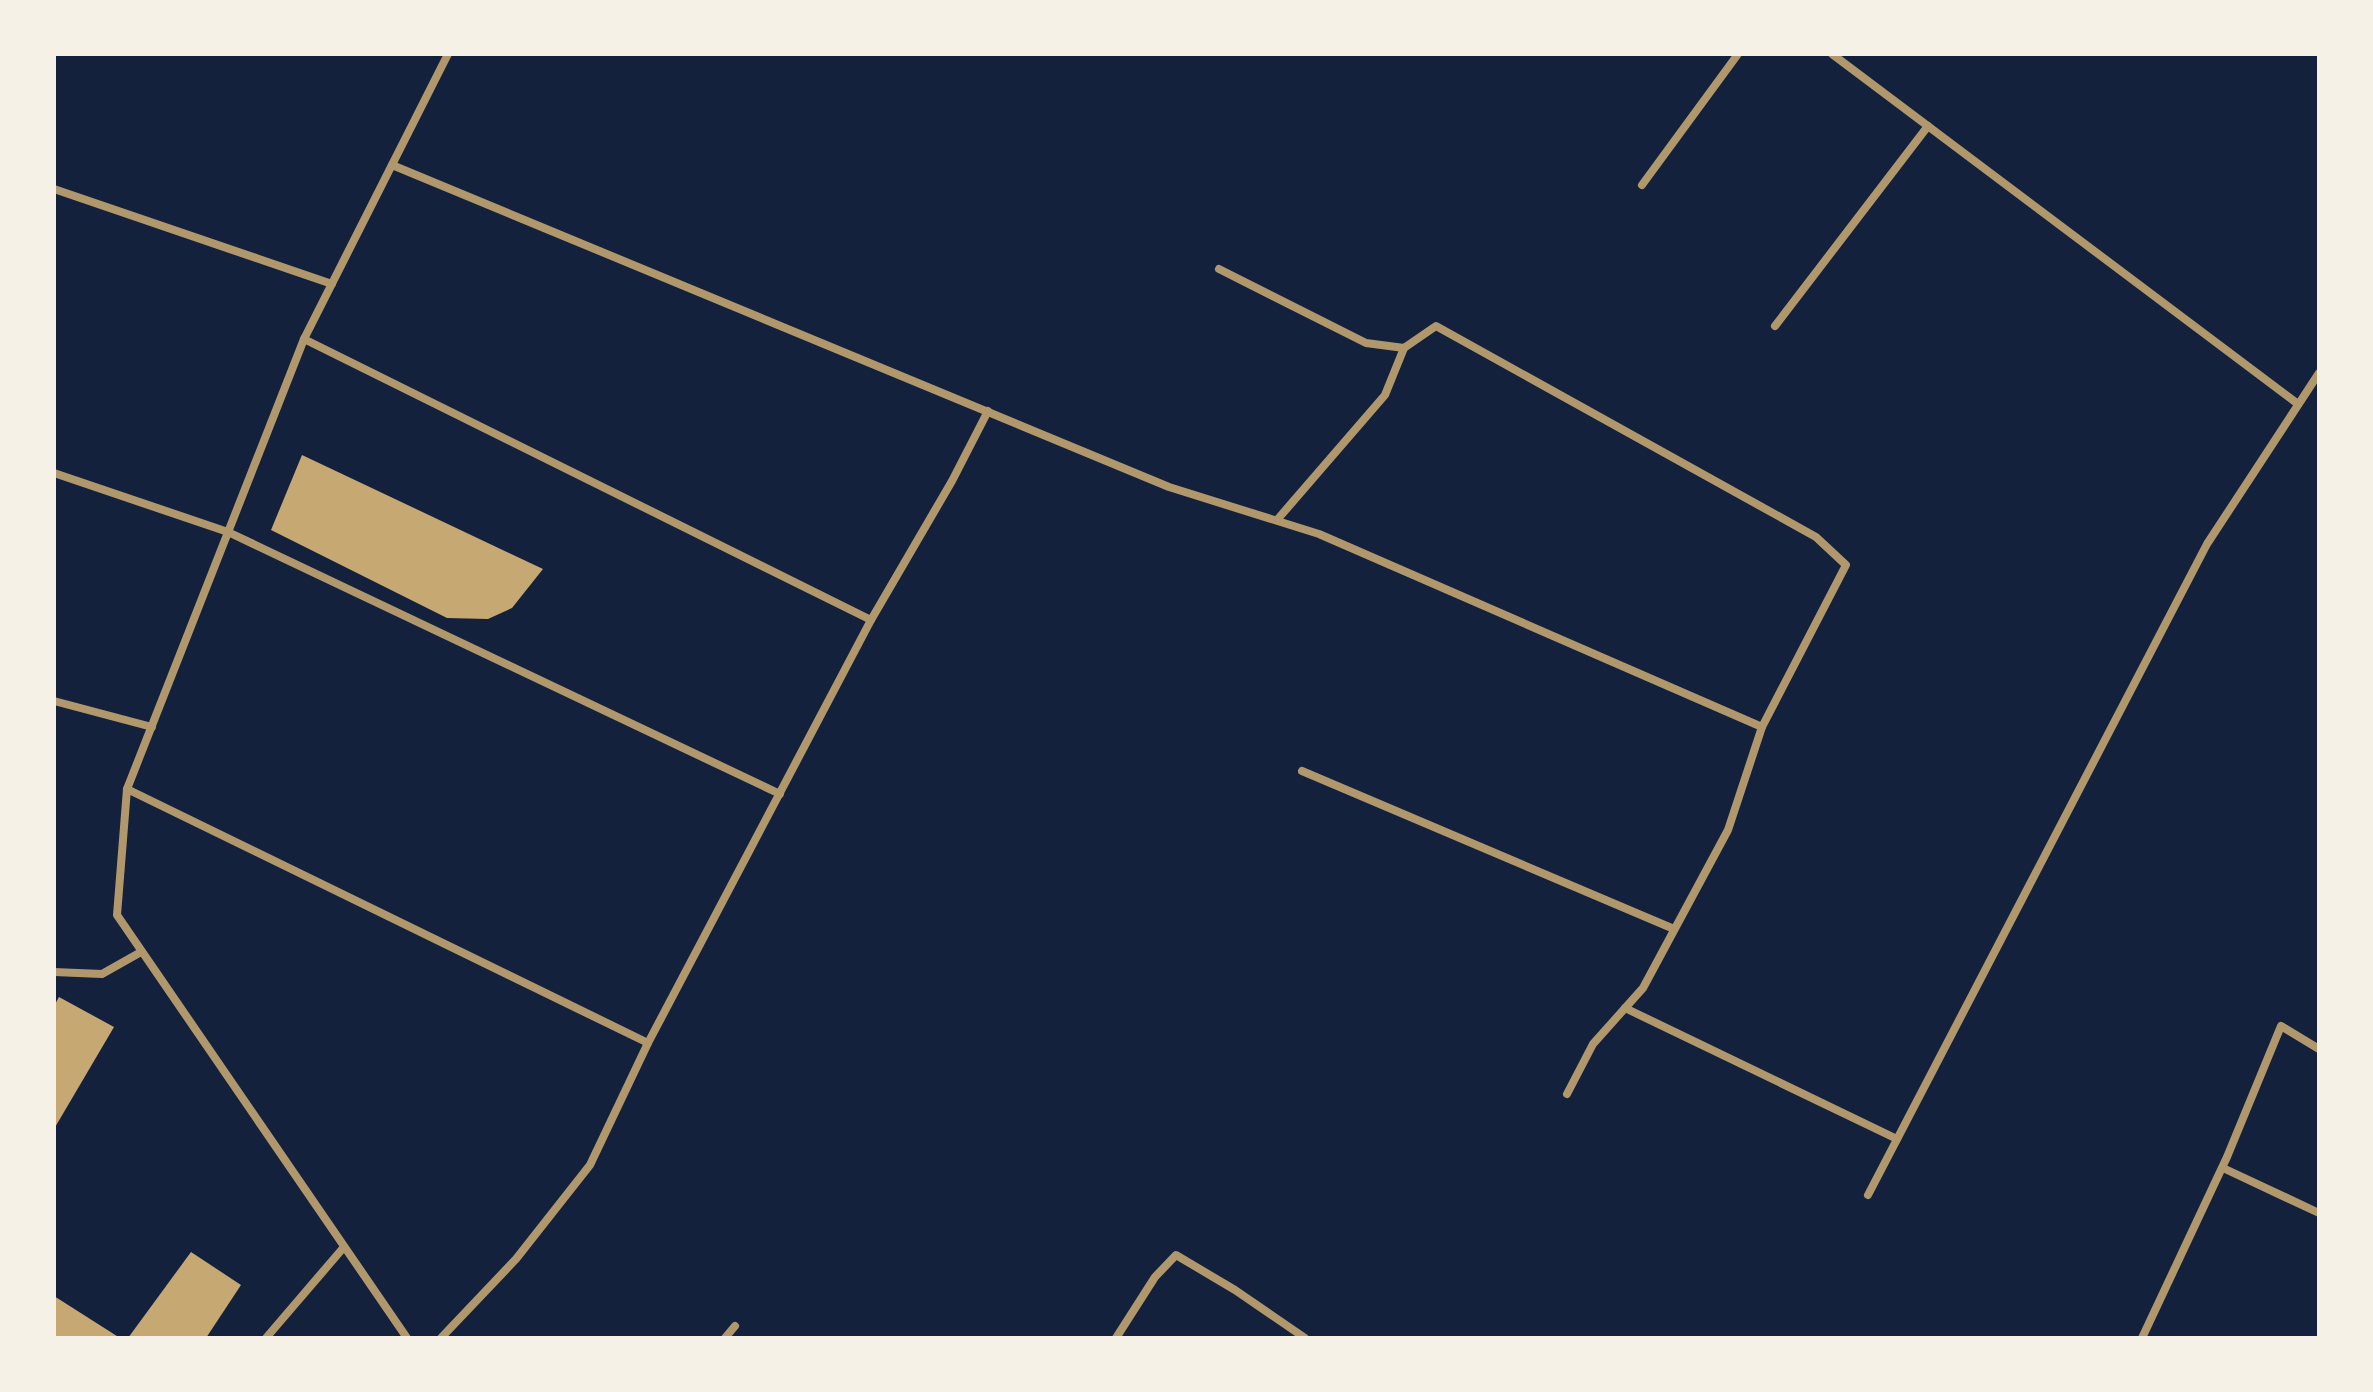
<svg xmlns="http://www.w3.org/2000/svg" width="2373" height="1392" font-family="'Source Sans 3',sans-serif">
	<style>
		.building { fill: #c6a872 }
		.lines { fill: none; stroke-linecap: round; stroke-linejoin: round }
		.minor { stroke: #b1986c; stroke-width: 8 }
	</style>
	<rect width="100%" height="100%" fill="#14213d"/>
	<!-- building -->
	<g class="building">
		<polygon points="302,455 543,569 512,608 488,619 447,618 271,530"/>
		<polygon points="59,997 114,1027 54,1129 54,1006"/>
		<polygon points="191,1252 241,1285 206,1338 128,1338"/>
		<polygon points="54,1296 120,1338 54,1338"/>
	</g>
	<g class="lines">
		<!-- minor -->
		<g class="minor">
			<polyline points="1832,54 2298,404"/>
			<polyline points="392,165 1169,487 1319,534 1762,727"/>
			<polyline points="1642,185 1738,54"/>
			<polyline points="54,189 332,284"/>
			<polyline points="1219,269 1366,343 1404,348 1436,326 1816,537 1846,565 1762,727 1728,830 1643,988 1593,1044 1567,1094"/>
			<polyline points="1775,326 1928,126"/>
			<polyline points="304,339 871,620"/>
			<polyline points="54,473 228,532 780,794"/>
			<polyline points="1277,520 1385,395 1404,348"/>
			<polyline points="54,701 152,727"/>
			<polyline points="1302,771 1674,929"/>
			<polyline points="127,789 648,1043"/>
			<polyline points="54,972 102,974 141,952"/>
			<polyline points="1625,1008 1897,1139"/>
			<polyline points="2223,1168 2319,1213"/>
			<polyline points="1868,1195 2207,544 2319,373"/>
			<polyline points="266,1338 344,1247"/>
			<polyline points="407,1338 117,915 127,789 304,339 448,54"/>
			<polyline points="441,1338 516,1259 590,1165 648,1043 871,620 952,481 988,411"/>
			<polyline points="725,1338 735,1326"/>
			<polyline points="1116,1338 1155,1277 1176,1255 1235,1290 1305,1338"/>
			<polyline points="2142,1338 2227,1157 2281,1026 2319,1049"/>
		</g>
	</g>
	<!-- border -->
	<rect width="2373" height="1392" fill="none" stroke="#f6f1e7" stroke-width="112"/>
</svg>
